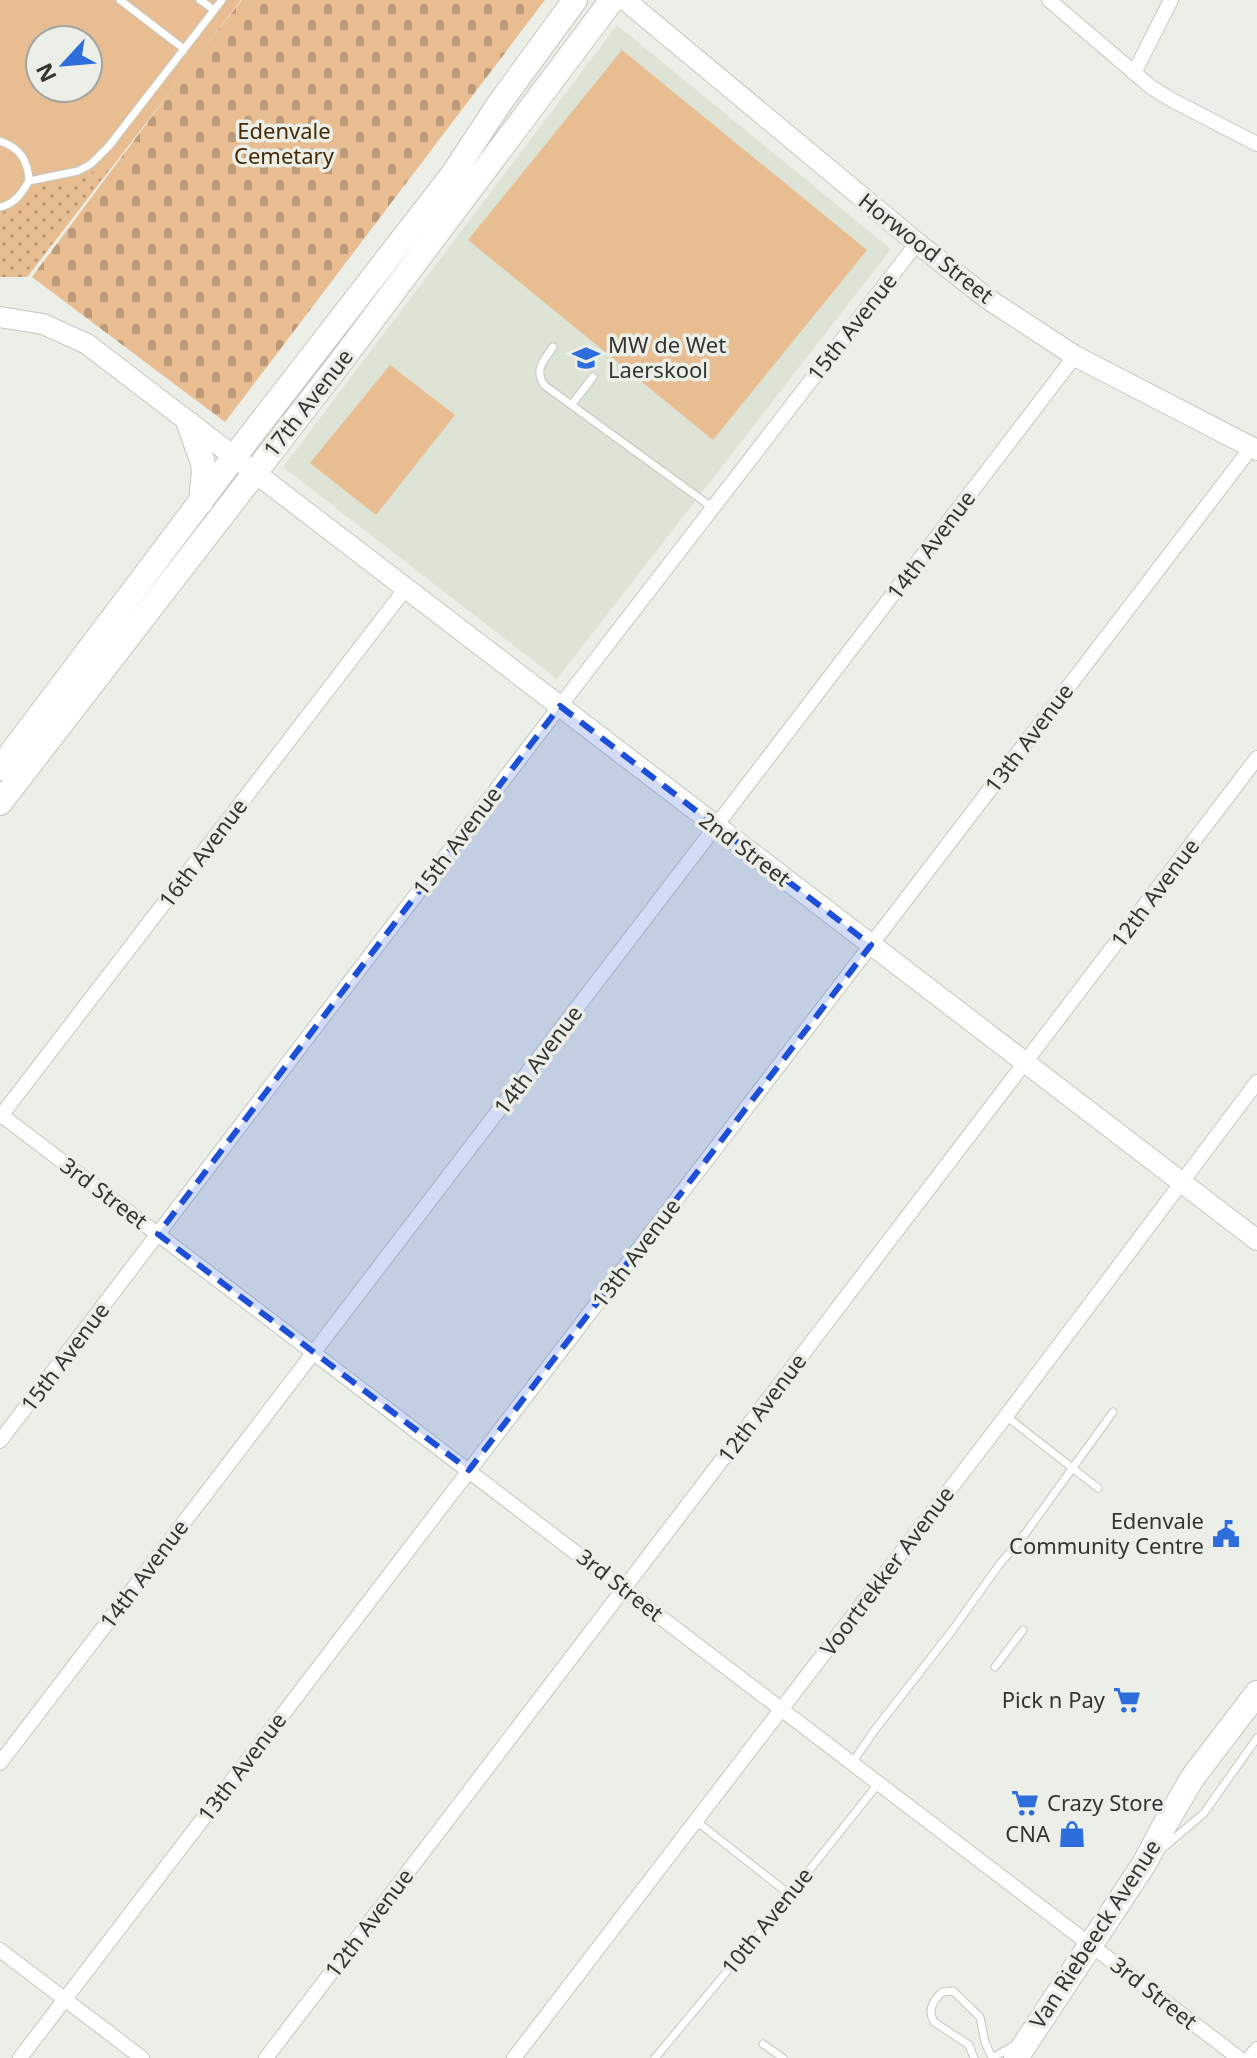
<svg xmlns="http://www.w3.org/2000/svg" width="1257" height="2058" font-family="'Noto Sans',sans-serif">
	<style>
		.built { fill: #dee4d5 }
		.cemetery { fill: url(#cemetery-stones) }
		.park { fill: #e7bd91; fill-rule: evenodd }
		.garden { fill: url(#garden-dots) }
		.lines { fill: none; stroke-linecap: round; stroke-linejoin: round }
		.lane-casing { stroke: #c4c7c0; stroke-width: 9 }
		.street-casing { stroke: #c4c7c0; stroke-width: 16 }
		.secondary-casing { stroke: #c4c7c0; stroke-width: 22 }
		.primary-casing { stroke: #c4c7c0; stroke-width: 26 }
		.lane { stroke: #fff; stroke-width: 7 }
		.street { stroke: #fff; stroke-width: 14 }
		.secondary { stroke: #fff; stroke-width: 20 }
		.primary { stroke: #fff; stroke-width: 24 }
		.marked { fill: #1d4ed8; fill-opacity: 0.2; stroke: #1d4ed8; stroke-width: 6; stroke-dasharray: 16 10; stroke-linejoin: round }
		.labels { text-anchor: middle; stroke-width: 7; stroke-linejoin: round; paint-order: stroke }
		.park-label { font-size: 22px; fill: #462b05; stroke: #ecefe7 }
		.street-label { font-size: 22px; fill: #343532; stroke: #ecefe7 }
		.poi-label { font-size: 22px; fill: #343532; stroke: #ecefe7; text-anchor: end }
	</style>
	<defs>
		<pattern id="cemetery-stones" width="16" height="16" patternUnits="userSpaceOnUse" patternTransform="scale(2)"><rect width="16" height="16" fill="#e7bd91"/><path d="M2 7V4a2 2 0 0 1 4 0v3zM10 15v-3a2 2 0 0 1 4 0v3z" fill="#bc9a77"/></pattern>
		<pattern id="garden-dots" width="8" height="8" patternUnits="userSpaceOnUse" patternTransform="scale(2)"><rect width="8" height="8" fill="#e7bd91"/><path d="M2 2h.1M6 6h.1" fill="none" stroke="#bc9a77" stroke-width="1.8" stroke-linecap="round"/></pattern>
	</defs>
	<rect width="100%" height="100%" fill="#ecefe7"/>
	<!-- built -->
	<polygon class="built" points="617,25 891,249 557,679 283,467"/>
	<!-- cemetery -->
	<polygon class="cemetery" points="242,0 545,0 225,422 32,277 188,68"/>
	<!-- park -->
	<g class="park">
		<path d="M 0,0 L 241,0 L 27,277 L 0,277 ZM 40,40 L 88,40 L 88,88 L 40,88 Z"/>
		<polygon points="622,50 867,250 713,440 468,240"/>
		<polygon points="390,365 455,415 376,515 310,463"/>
	</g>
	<!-- garden -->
	<path class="garden" d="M 111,157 L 116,161 L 27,277 L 0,277 L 0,213 C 17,208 28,187 41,183 C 49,181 59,184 67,182 C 86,180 97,169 111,157 Z"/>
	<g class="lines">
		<!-- lane casing -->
		<g class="lane-casing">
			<g id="lane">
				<polyline points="120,0 184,49"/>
				<polyline points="200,0 214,10"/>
				<path d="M 0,141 C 20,148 28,160 29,181"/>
				<path d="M 0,207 C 15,204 22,193 29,181 L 78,171 L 91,164 L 109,146 L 222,0"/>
				<path d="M 553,347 C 544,360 534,369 544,385 L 713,508"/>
				<polyline points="572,404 593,377"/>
				<polyline points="1006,1416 1098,1488"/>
				<polyline points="995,1667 1023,1630"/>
				<polyline points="852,1763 874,1731 951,1632 999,1565 1025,1534 1113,1412"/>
				<polyline points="696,1821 789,1894"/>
				<polyline points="1163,1848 1204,1813 1257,1738"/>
				<polyline points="763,2044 783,2058"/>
				<polyline points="655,2058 768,1922 878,1784"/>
				<path d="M 974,2058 L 969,2045 L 934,2022 C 927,2010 933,2001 942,1992 L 953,1991 L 980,2017 L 985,2042 L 992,2058 L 1013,2046"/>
			</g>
		</g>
		<!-- street casing -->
		<g class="street-casing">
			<g id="street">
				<polyline points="1049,0 1151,87 1170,99 1257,144"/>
				<polyline points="1134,73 1171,0"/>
				<polyline points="0,1114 1239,2058"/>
				<polyline points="0,1117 406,588"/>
				<polyline points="0,1441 560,706 917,243"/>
				<polyline points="0,1763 1075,356"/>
				<polyline points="0,1950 142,2058"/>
				<polyline points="20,2058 1251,448"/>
				<polyline points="266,2058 1257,758"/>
				<polyline points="514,2058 1006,1416 1257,1082"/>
				<polyline points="1250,2058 1257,2049"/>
			</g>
		</g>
		<!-- secondary casing -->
		<g class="secondary-casing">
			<g id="secondary">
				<polyline points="625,0 917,243 988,299 1075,356 1257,450"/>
				<polyline points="0,317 43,324 87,344 1257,1240"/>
			</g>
		</g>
		<!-- primary casing -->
		<g class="primary-casing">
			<g id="primary">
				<polyline points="189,424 202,460 204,471 201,502"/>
				<polyline points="0,768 234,457 453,174 499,104 575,0"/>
				<polyline points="0,803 342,360 612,0"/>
				<polyline points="1016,2058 1144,1864 1163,1828 1193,1777 1257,1693"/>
			</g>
		</g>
		<!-- lane -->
		<use href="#lane" class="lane"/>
		<!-- street -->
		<use href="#street" class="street"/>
		<!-- secondary -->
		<use href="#secondary" class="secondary"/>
		<!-- primary -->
		<use href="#primary" class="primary"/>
	</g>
	<!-- marked area -->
	<path class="marked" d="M 560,706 L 871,945 L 469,1470 L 158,1234 Z"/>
	<!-- icons -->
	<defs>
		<g id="school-bare" transform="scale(2.16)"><path d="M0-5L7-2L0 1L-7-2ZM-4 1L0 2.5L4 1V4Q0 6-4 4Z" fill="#2e6edc" stroke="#ecefe7" stroke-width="2.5" paint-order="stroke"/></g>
		<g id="civic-bare" transform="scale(2.16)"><path d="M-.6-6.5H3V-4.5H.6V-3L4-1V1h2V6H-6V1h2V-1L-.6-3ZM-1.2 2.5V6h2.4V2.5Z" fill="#2e6edc" stroke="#ecefe7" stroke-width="2.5" paint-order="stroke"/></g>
		<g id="supermarket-bare" transform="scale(2.16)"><path d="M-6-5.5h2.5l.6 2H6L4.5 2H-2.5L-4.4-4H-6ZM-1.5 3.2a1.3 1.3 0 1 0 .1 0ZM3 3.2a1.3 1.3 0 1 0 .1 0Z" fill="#2e6edc" stroke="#ecefe7" stroke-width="2.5" paint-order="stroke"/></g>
		<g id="shop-bare" transform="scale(2.16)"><path d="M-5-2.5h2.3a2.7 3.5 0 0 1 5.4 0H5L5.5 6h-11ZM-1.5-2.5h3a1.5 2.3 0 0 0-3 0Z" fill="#2e6edc" stroke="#ecefe7" stroke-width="2.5" paint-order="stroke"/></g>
	</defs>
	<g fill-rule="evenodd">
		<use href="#school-bare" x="586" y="358"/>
		<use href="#civic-bare" x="1226" y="1534"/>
		<use href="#supermarket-bare" x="1127" y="1700"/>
		<use href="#supermarket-bare" x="1025" y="1803"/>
		<use href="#shop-bare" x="1072" y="1834"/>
	</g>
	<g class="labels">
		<!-- park labels -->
		<g class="park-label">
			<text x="284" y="139">Edenvale<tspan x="284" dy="25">Cemetary</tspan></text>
		</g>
		<!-- street labels -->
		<g class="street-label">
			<text transform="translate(926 248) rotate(38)" y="8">Horwood Street</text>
			<text transform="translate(852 327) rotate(-52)" y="8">15th Avenue</text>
			<text transform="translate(308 403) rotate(-52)" y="8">17th Avenue</text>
			<text transform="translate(931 545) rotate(-53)" y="8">14th Avenue</text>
			<text transform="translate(1029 738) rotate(-53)" y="8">13th Avenue</text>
			<text transform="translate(457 841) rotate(-53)" y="8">15th Avenue</text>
			<text transform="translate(745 849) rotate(37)" y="8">2nd Street</text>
			<text transform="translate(203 853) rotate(-53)" y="8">16th Avenue</text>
			<text transform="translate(1155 893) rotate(-53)" y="8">12th Avenue</text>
			<text transform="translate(538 1060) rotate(-53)" y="8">14th Avenue</text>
			<text transform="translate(104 1193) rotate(37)" y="8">3rd Street</text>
			<text transform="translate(636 1253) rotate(-53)" y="8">13th Avenue</text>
			<text transform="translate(65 1357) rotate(-53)" y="8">15th Avenue</text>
			<text transform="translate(762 1408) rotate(-53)" y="8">12th Avenue</text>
			<text transform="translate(887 1571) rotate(-53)" y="8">Voortrekker Avenue</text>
			<text transform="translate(144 1574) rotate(-53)" y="8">14th Avenue</text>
			<text transform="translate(620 1585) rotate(38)" y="8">3rd Street</text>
			<text transform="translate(242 1767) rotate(-53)" y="8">13th Avenue</text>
			<text transform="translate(767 1921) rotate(-51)" y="8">10th Avenue</text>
			<text transform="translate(369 1923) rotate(-53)" y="8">12th Avenue</text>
			<text transform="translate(1095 1934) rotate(-57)" y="8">Van Riebeeck Avenue</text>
			<text transform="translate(1154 1993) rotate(38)" y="8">3rd Street</text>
		</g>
		<!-- poi labels -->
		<g class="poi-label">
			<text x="608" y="353" text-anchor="start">MW de Wet<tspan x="608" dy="25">Laerskool</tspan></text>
			<text x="1204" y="1529">Edenvale<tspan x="1204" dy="25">Community Centre</tspan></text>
			<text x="1105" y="1708">Pick n Pay</text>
			<text x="1047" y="1811" text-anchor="start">Crazy Store</text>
			<text x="1050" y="1842">CNA</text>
		</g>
	</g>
	<!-- north arrow -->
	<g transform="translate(64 64) rotate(244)"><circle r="38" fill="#ecefe7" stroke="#a2a59f" stroke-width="2"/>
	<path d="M0-6L14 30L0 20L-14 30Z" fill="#2e6edc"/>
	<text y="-12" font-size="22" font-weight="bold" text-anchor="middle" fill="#343532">N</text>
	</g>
</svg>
